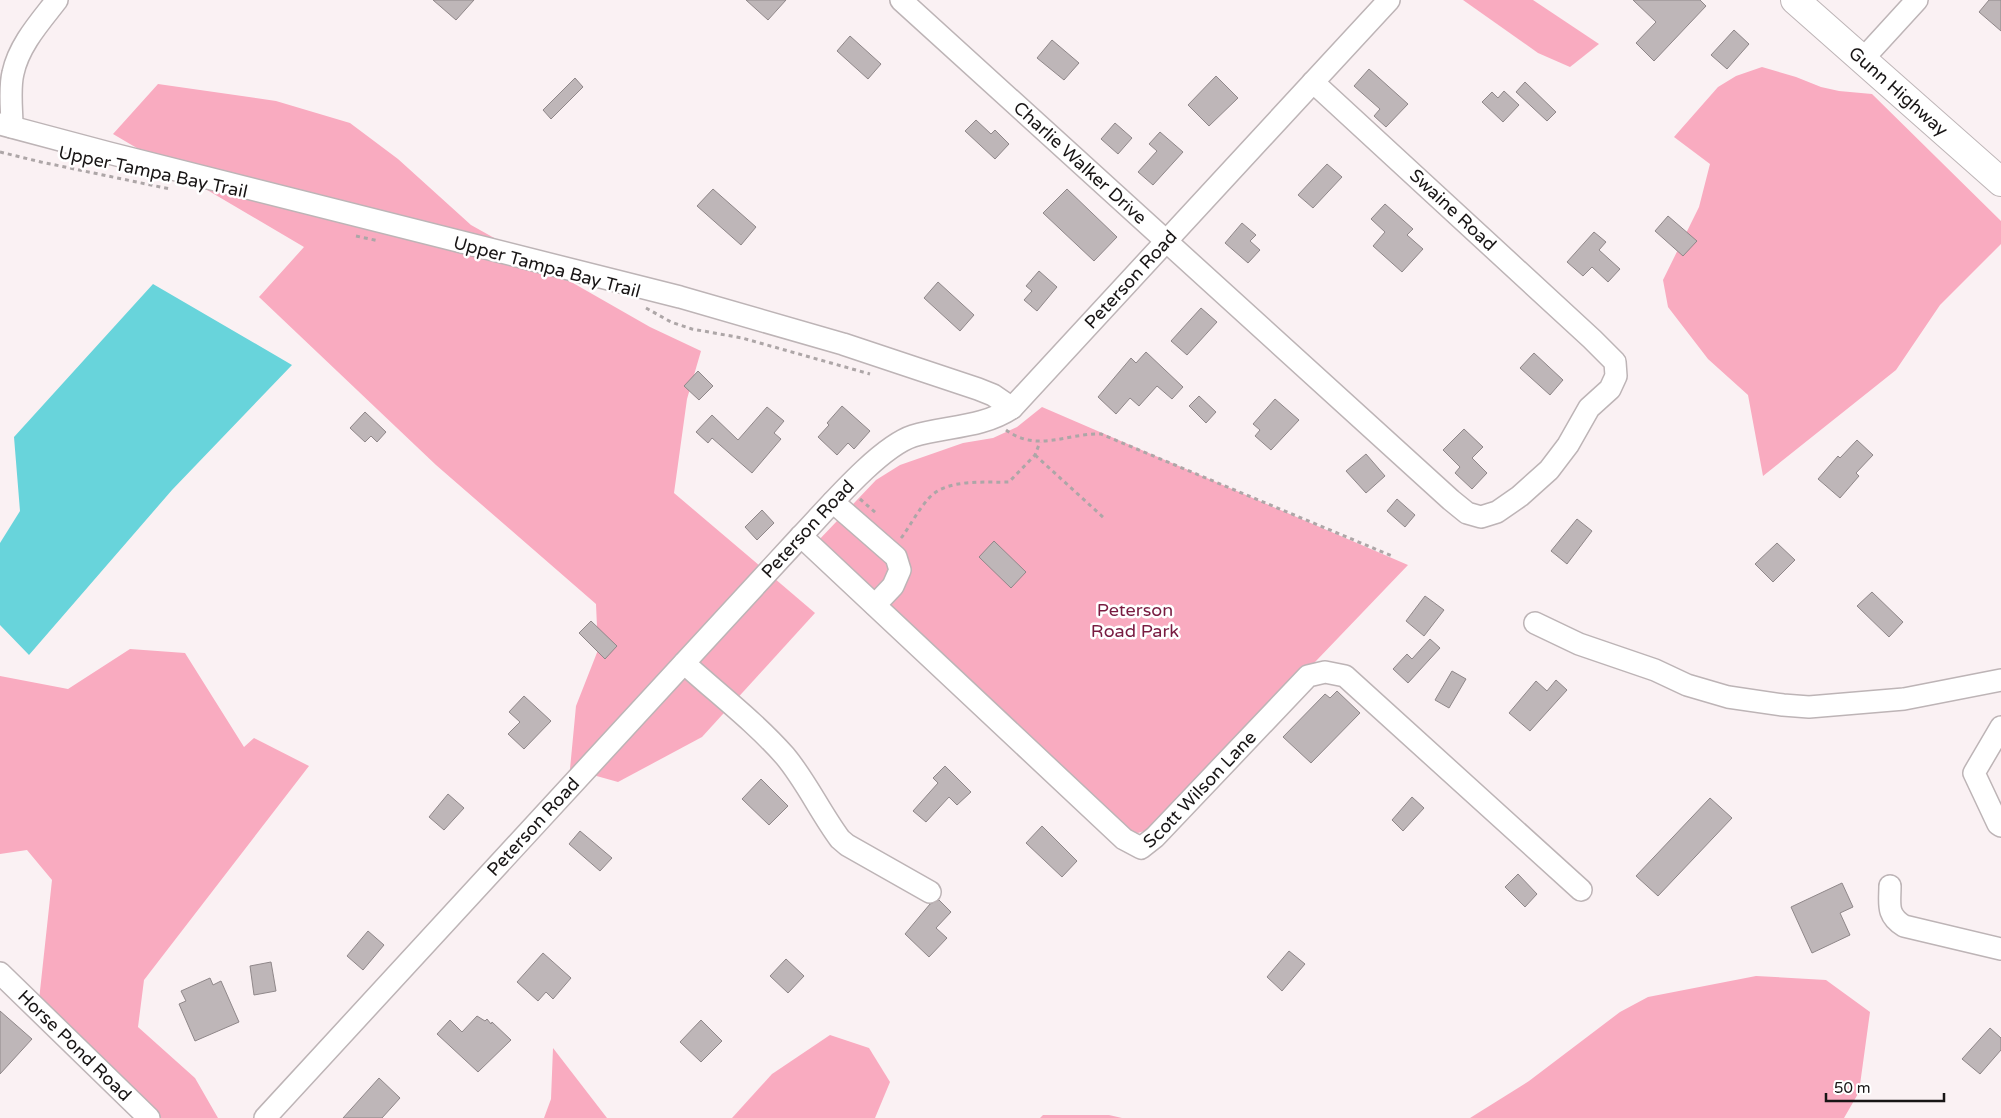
<svg xmlns="http://www.w3.org/2000/svg" width="2001" height="1118" font-family="'Varela Round',sans-serif">
	<style>
		.green { fill: #f9abc0 }
		.water { fill: #68d4db }
		.building { fill: #beb6b8; stroke: #8f8789 }
		.lines { fill: none; stroke-linecap: round; stroke-linejoin: round }
		.minor-casing { stroke: #bdb4b6; stroke-width: 24 }
		.major-casing { stroke: #bdb4b6; stroke-width: 30 }
		.path { stroke: #ada6a7; stroke-width: 3; stroke-dasharray: 4 4; stroke-linecap: butt }
		.minor { stroke: #fff; stroke-width: 21 }
		.major { stroke: #fff; stroke-width: 28 }
		.labels { text-anchor: middle; stroke-width: 5; stroke-linejoin: round; paint-order: stroke }
		.street-label { font-size: 18px; fill: #181515; stroke: #fff }
		.park-label { font-size: 18px; fill: #781b40; stroke: #fff }
	</style>
	<rect width="100%" height="100%" fill="#faf1f3"/>
	<!-- green -->
	<g class="green">
		<polygon points="1463,0 1533,0 1599,44 1570,67 1538,53"/>
		<polygon points="1762,67 1796,77 1821,87 1839,91 1872,94 2001,221 2001,244 1940,305 1896,370 1763,476 1748,395 1708,359 1668,307 1663,280 1699,207 1710,164 1674,137 1718,87 1736,76"/>
		<polygon points="158,84 276,101 350,123 398,159 471,225 505,244 147,154 113,134"/>
		<polygon points="197,184 559,275 650,327 701,351 687,399 674,493 760,566 573,770 570,769 576,706 598,650 596,604 436,465 259,297 304,247"/>
		<polygon points="1042,407 1408,565 1157,827 1138,833 1129,831 817,542 876,480 900,465 963,443 993,438 1017,427"/>
		<polygon points="774,578 815,613 702,737 618,782 593,775"/>
		<polygon points="130,649 185,653 244,747 254,738 309,766 144,980 138,1027 195,1078 218,1118 160,1118 39,1000 52,880 27,850 0,854 0,676 68,689"/>
		<polygon points="1756,976 1826,980 1870,1012 1859,1092 1844,1118 1470,1118 1529,1081 1620,1012 1648,997"/>
		<polygon points="830,1035 869,1048 890,1082 875,1118 732,1118 772,1074"/>
		<polygon points="553,1048 607,1118 544,1118 551,1099"/>
		<polygon points="1043,1115 1109,1115 1122,1118 1040,1118"/>
	</g>
	<!-- water -->
	<polygon class="water" points="153,284 292,365 172,490 29,655 0,625 0,543 20,511 14,437"/>
	<!-- building -->
	<g class="building">
		<polygon points="433,0 474,0 456,20"/>
		<polygon points="746,0 786,0 768,20"/>
		<polygon points="1633,0 1700,0 1706,6 1654,61 1636,43 1656,22"/>
		<polygon points="1989,0 2001,0 2001,31 1979,12"/>
		<polygon points="1734,30 1749,44 1727,69 1711,55"/>
		<polygon points="850,36 881,64 868,79 837,51"/>
		<polygon points="1052,40 1079,63 1064,80 1037,58"/>
		<polygon points="1369,69 1408,104 1386,127 1374,116 1380,109 1354,86"/>
		<polygon points="1216,76 1238,98 1209,126 1188,105"/>
		<polygon points="575,78 583,87 551,119 543,110"/>
		<polygon points="1525,82 1556,112 1547,121 1516,92"/>
		<polygon points="1504,91 1519,105 1503,122 1482,102 1492,92 1498,98"/>
		<polygon points="976,120 991,134 995,130 1009,144 995,159 965,131"/>
		<polygon points="1115,123 1132,138 1118,154 1101,139"/>
		<polygon points="1160,132 1183,152 1153,185 1138,172 1157,151 1149,144"/>
		<polygon points="1327,164 1342,177 1313,208 1298,195"/>
		<polygon points="713,189 756,227 741,245 697,206"/>
		<polygon points="1067,189 1117,237 1094,261 1043,213"/>
		<polygon points="1385,204 1413,229 1407,235 1423,249 1402,272 1373,246 1385,232 1371,219"/>
		<polygon points="1668,216 1697,241 1683,256 1655,231"/>
		<polygon points="1242,223 1256,235 1250,241 1260,250 1248,263 1225,243"/>
		<polygon points="1594,232 1606,242 1599,250 1620,269 1608,282 1592,267 1583,276 1567,262"/>
		<polygon points="1039,271 1057,287 1037,311 1024,300 1032,291 1026,286"/>
		<polygon points="938,282 974,315 960,331 924,298"/>
		<polygon points="1201,308 1217,322 1187,355 1171,341"/>
		<polygon points="1146,352 1183,387 1172,399 1157,386 1139,406 1130,398 1116,414 1098,397 1131,358 1136,363"/>
		<polygon points="1534,353 1563,380 1550,395 1520,368"/>
		<polygon points="698,371 713,386 699,400 684,386"/>
		<polygon points="1199,396 1216,412 1206,423 1189,406"/>
		<polygon points="1275,399 1299,420 1271,450 1255,436 1260,430 1253,424"/>
		<polygon points="842,406 870,431 854,449 848,443 837,455 818,437 829,425 827,423"/>
		<polygon points="767,407 784,421 774,433 781,439 752,473 712,438 708,443 696,432 712,415 738,440"/>
		<polygon points="365,412 386,432 377,442 371,436 365,442 350,428"/>
		<polygon points="1464,429 1483,447 1472,458 1487,473 1472,489 1455,473 1460,467 1443,450"/>
		<polygon points="1857,440 1873,455 1856,473 1859,476 1840,498 1818,479 1838,456 1840,458"/>
		<polygon points="1366,454 1385,476 1366,493 1346,471"/>
		<polygon points="1397,499 1415,515 1405,527 1387,511"/>
		<polygon points="762,510 774,523 757,540 745,527"/>
		<polygon points="1577,519 1592,531 1567,564 1551,551"/>
		<polygon points="994,541 1026,572 1011,588 979,557"/>
		<polygon points="1777,543 1795,560 1773,582 1755,564"/>
		<polygon points="1872,592 1903,622 1889,637 1857,606"/>
		<polygon points="1425,596 1444,610 1424,636 1406,621"/>
		<polygon points="591,621 617,646 605,659 579,633"/>
		<polygon points="1430,639 1440,648 1408,683 1393,669 1407,654 1412,659"/>
		<polygon points="1452,671 1466,679 1449,708 1435,700"/>
		<polygon points="1556,680 1567,690 1530,731 1509,713 1536,681 1547,691"/>
		<polygon points="1337,691 1360,713 1311,763 1283,737 1325,694 1330,698"/>
		<polygon points="524,696 551,721 524,749 508,734 520,722 509,712"/>
		<polygon points="945,766 971,792 957,805 949,797 926,822 913,811 938,783 933,778"/>
		<polygon points="761,779 788,806 769,825 742,799"/>
		<polygon points="448,794 464,808 444,830 429,817"/>
		<polygon points="1412,797 1424,808 1403,831 1392,820"/>
		<polygon points="1710,798 1732,818 1658,896 1636,876"/>
		<polygon points="1042,826 1077,861 1062,877 1026,843"/>
		<polygon points="580,831 612,858 600,871 569,844"/>
		<polygon points="1518,874 1537,894 1525,907 1505,887"/>
		<polygon points="1842,883 1853,907 1840,913 1850,935 1812,953 1791,907"/>
		<polygon points="939,900 951,912 936,928 947,938 929,957 905,934 930,904"/>
		<polygon points="368,931 384,945 363,970 347,956"/>
		<polygon points="1289,951 1305,964 1282,991 1267,977"/>
		<polygon points="543,953 571,978 553,999 546,992 538,1001 517,982"/>
		<polygon points="786,959 804,976 788,993 770,976"/>
		<polygon points="271,962 276,991 254,995 250,966"/>
		<polygon points="210,978 213,985 221,981 239,1022 195,1041 179,1004 186,1001 181,991"/>
		<polygon points="0,1011 32,1039 0,1074"/>
		<polygon points="477,1016 485,1021 487,1019 491,1024 492,1022 511,1040 478,1072 437,1034 450,1020 462,1032"/>
		<polygon points="701,1020 722,1041 701,1062 680,1042"/>
		<polygon points="1990,1028 2001,1038 2001,1050 1980,1074 1962,1059"/>
		<polygon points="379,1078 400,1098 382,1118 343,1118"/>
	</g>
	<g class="lines">
		<!-- minor casing -->
		<g class="minor-casing">
			<g id="minor">
				<path id="s1" d="M 901,0 L 1451,500 L 1467,513 L 1481,517 L 1497,512 L 1520,496 L 1549,470 L 1568,445 L 1589,408 L 1610,389 L 1616,376 L 1615,362 L 1592,339 L 1313,82"/>
				<polyline points="1863,59 1917,0"/>
				<polyline points="0,124 109,153 680,297 843,344 978,389 993,395 1012,408"/>
				<path d="M 12,127 C 12,110 9,89 13,73 C 19,45 40,22 57,0"/>
				<polyline points="833,502 896,557 900,570 893,586 875,605"/>
				<path id="s2" d="M 801,536 L 1124,839 L 1141,848 L 1155,837 L 1308,676 L 1325,672 L 1345,676 L 1581,890"/>
				<polyline points="1535,623 1579,644 1655,670 1687,685 1728,697 1783,705 1809,707 1904,699 2001,680"/>
				<path d="M 684,663 C 717,693 755,722 785,756 C 806,781 820,812 840,839 L 847,845 L 930,892"/>
				<polyline points="2001,727 1974,773 1998,824 2001,826"/>
				<path d="M 1890,886 C 1890,904 1886,915 1904,926 L 2001,949"/>
				<path id="s3" d="M 0,973 L 149,1118"/>
				<path id="s4" d="M 265,1118 L 801,536 C 827,509 879,447 913,436 C 946,426 982,428 1012,408 L 1389,0"/>
			</g>
		</g>
		<!-- major casing -->
		<g class="major-casing">
			<g id="major">
				<path id="s5" d="M 1795,0 L 2001,182"/>
			</g>
		</g>
		<!-- path -->
		<g class="path">
			<polyline points="0,152 41,162 170,189"/>
			<polyline points="356,236 379,241"/>
			<polyline points="646,308 671,322 692,329 742,338 870,374"/>
			<path d="M 1006,430 C 1038,453 1066,433 1101,434 L 1392,556"/>
			<polyline points="1035,455 1104,518"/>
			<polyline points="860,499 876,513"/>
			<path d="M 901,536 L 902,537 C 911,524 919,509 929,498 C 947,478 985,483 1009,482 L 1035,455 L 1040,442"/>
		</g>
		<!-- minor -->
		<use href="#minor" class="minor"/>
		<!-- major -->
		<use href="#major" class="major"/>
	</g>
	<g class="labels">
		<!-- street labels -->
		<g class="street-label">
			<text dy="6" stroke="none"><textPath href="#s5" startOffset="138">Gunn Highway</textPath></text>
			<text dy="6" stroke="none"><textPath href="#s1" startOffset="242">Charlie Walker Drive</textPath></text>
			<text transform="translate(153 172) rotate(12)" y="6">Upper Tampa Bay Trail</text>
			<text transform="translate(1453 210) rotate(43)" y="6">Swaine Road</text>
			<text transform="translate(547 267) rotate(15)" y="6">Upper Tampa Bay Trail</text>
			<text dy="6" stroke="none"><textPath href="#s4" startOffset="1221">Peterson Road</textPath></text>
			<text dy="6" stroke="none"><textPath href="#s4" startOffset="801">Peterson Road</textPath></text>
			<text dy="6" stroke="none"><textPath href="#s2" startOffset="545">Scott Wilson Lane</textPath></text>
			<text dy="6" stroke="none"><textPath href="#s4" startOffset="396">Peterson Road</textPath></text>
			<text dy="6" stroke="none"><textPath href="#s3" startOffset="104">Horse Pond Road</textPath></text>
		</g>
		<!-- park labels -->
		<g class="park-label">
			<text x="1135" y="616">Peterson<tspan x="1135" dy="21">Road Park</tspan></text>
		</g>
	</g>
	<!-- scale -->
	<path d="M1826 1093v8h118v-8" fill="none" stroke="#181515" stroke-width="2.5"/>
	<text x="1834" y="1093" font-size="15" fill="#181515" stroke="#ffffff" stroke-width="4" paint-order="stroke">50 m</text>
</svg>
